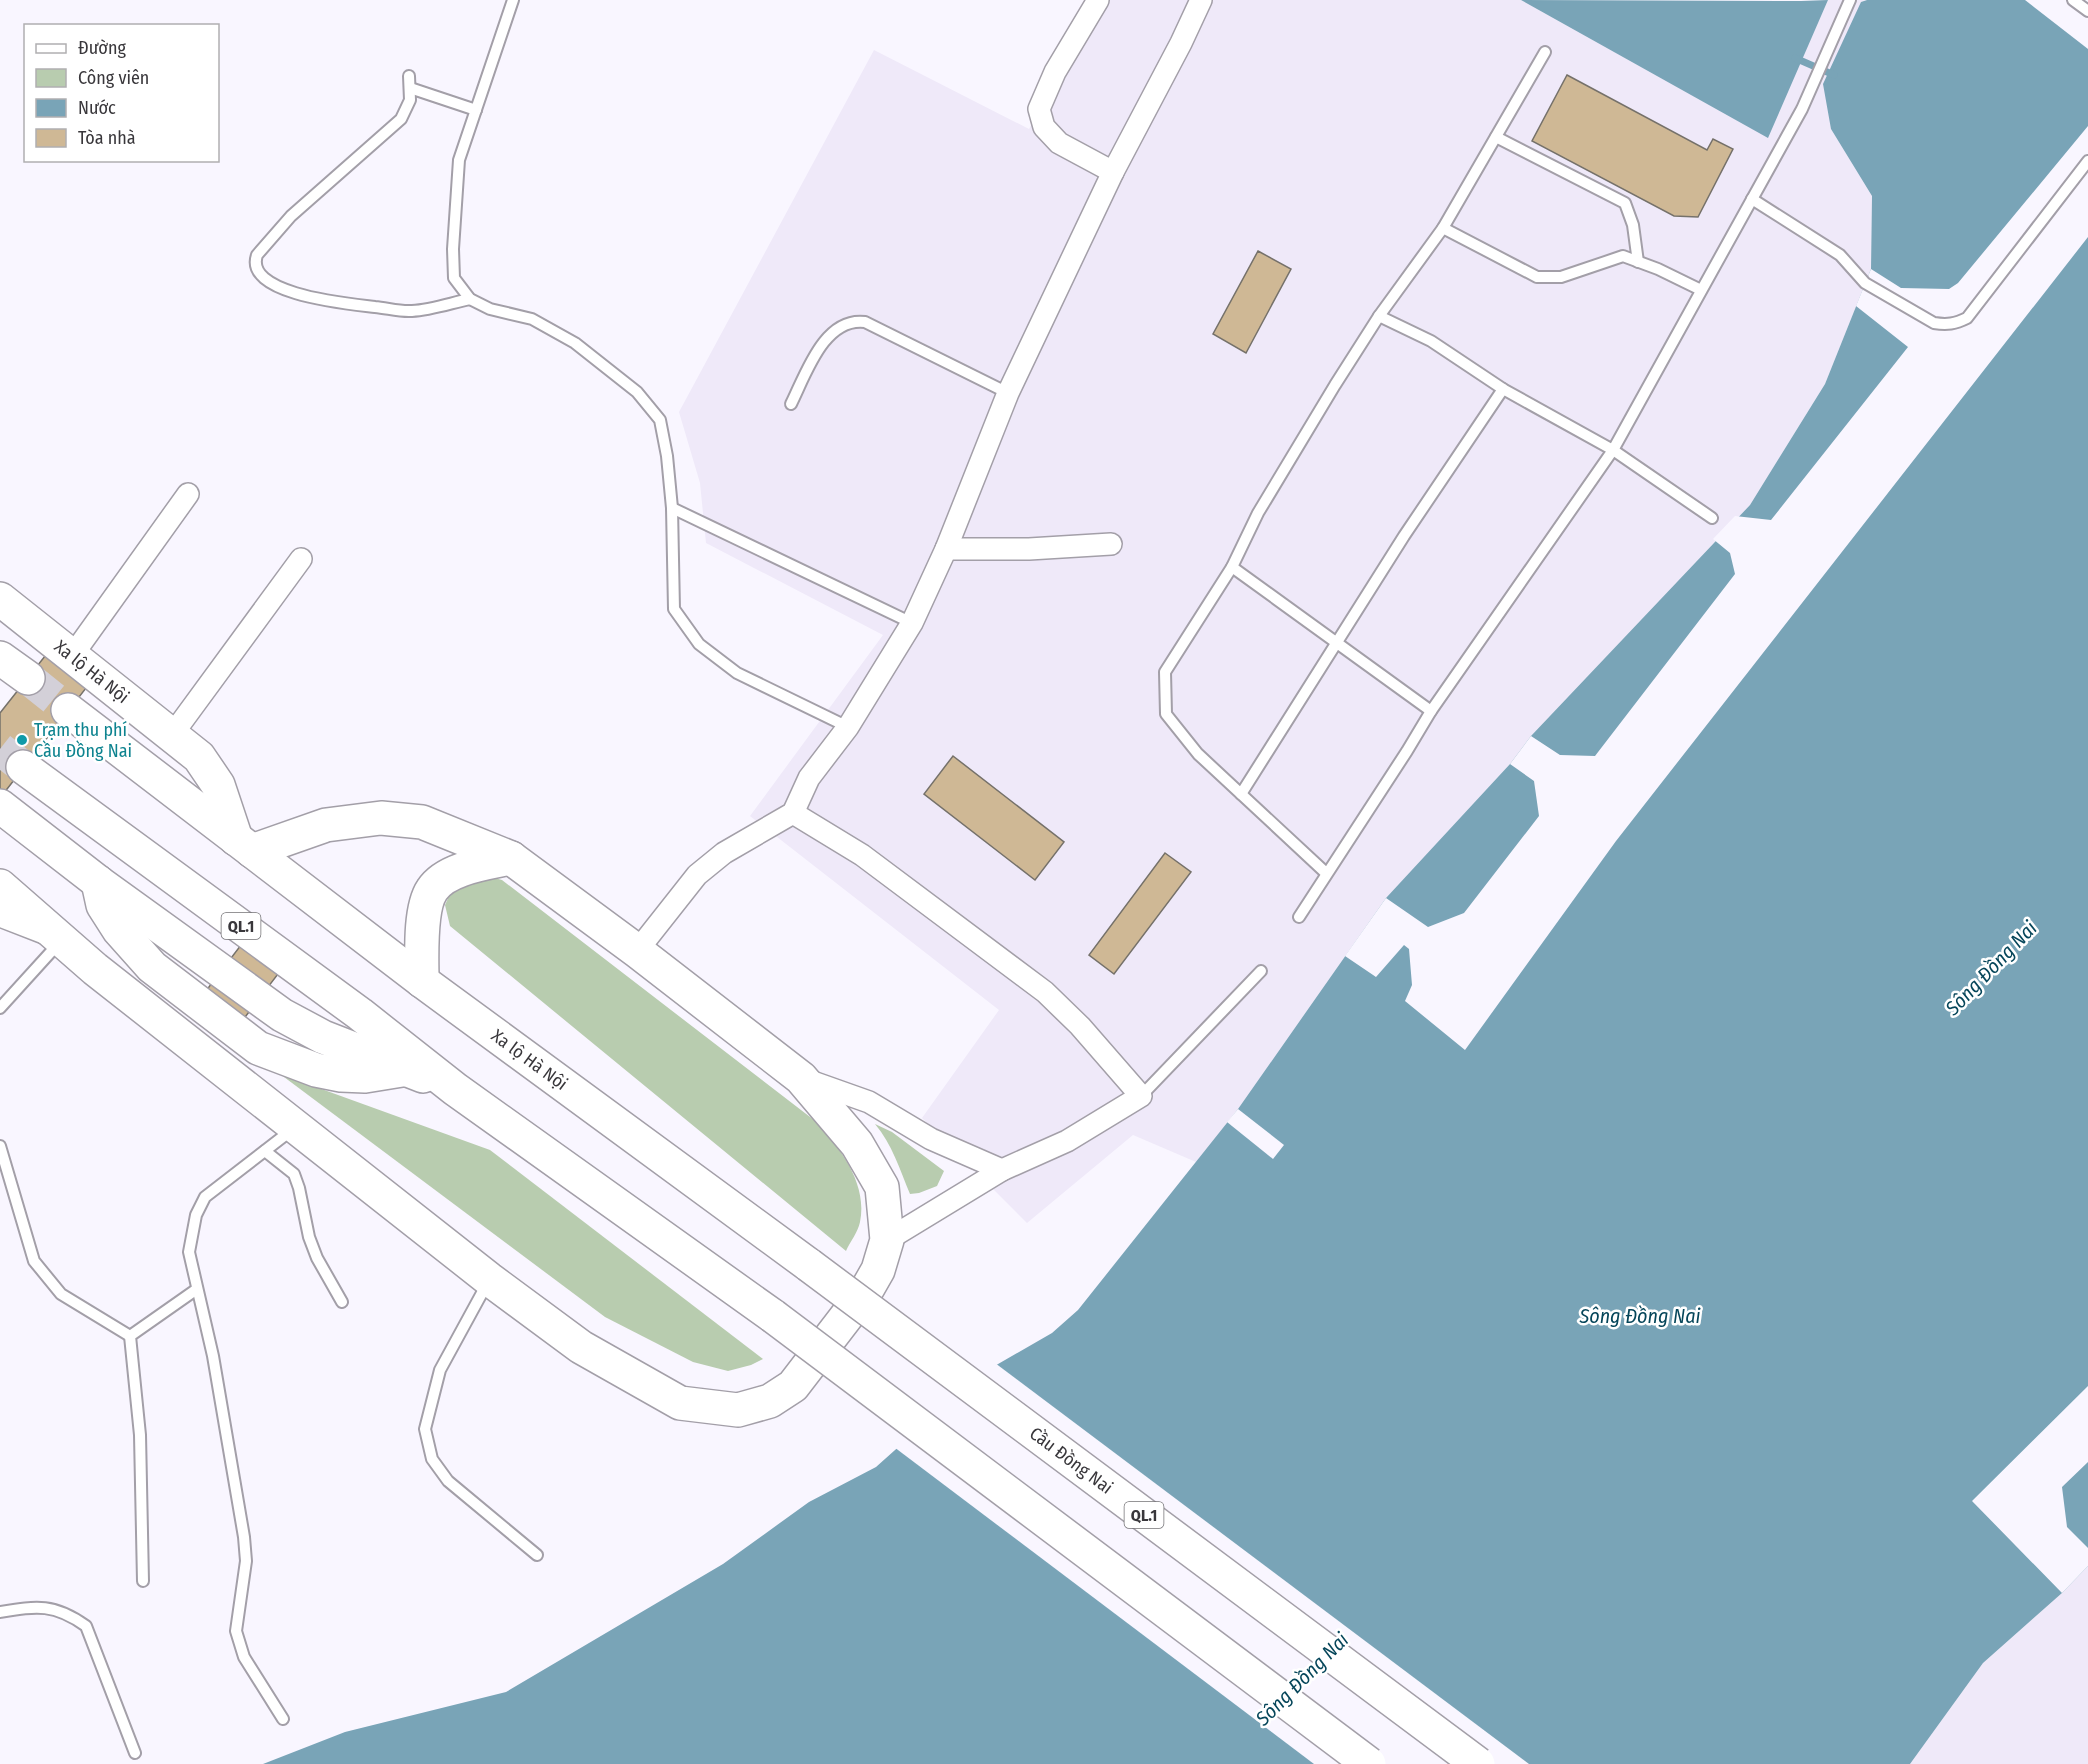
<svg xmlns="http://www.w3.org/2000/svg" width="2088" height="1764" font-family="'Fira Sans Condensed',sans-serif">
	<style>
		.built { fill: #efe9f9 }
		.green { fill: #b8ccaf }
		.water { fill: #79a4b7 }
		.pier { fill: #f9f6ff }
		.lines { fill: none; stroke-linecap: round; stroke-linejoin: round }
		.stream { stroke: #79a4b7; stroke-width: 7 }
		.building { fill: #cfb895; stroke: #75716a; stroke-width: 1.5 }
		.highway-tunnel { stroke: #d3d0d8; stroke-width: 33; stroke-dasharray: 33 16; stroke-linecap: butt }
		.lane-casing { stroke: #a39fa8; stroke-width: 14 }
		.street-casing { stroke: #a39fa8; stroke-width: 24 }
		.highway-casing { stroke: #a39fa8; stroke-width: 36 }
		.lane { stroke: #fff; stroke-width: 10 }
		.street { stroke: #fff; stroke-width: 21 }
		.highway { stroke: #fff; stroke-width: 33 }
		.highway-bridge-casing { stroke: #a39fa8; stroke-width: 36; stroke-linecap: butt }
		.highway-bridge { stroke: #fff; stroke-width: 33 }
		.culture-dot { fill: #0f9aa8; stroke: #fff; stroke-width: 2 }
		.labels { text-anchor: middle; stroke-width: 5; stroke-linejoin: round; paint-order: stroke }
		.shield { fill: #fff; stroke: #747376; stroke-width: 1.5 }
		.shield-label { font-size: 16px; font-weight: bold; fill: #39373b }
		.street-label { font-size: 18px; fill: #39373b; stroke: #fff }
		.culture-label { font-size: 18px; fill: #0d838f; stroke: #fff; text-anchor: start }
		.water-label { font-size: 20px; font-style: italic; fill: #06465a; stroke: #fff }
	</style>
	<rect width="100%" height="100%" fill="#f9f6ff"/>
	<!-- built -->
	<g class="built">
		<polygon points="1101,0 1521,0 1767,137 1828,0 1866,0 1861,2 1831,129 1872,196 1871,269 1825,384 1750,505 1531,736 1510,764 1386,898 1238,1109 1196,1162 1133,1135 1027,1223 922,1118 999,1010 750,816 883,635 706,543 700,483 679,412 874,50 1029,129"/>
		<polygon points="2088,1566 2088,1764 1910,1764 1983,1663 2062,1593"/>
	</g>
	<!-- green -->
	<g class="green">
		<path d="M 484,875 L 502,880 L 814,1120 C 839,1146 868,1183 860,1222 C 858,1232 850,1242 846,1251 L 450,926 L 445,905 L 451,892 Z"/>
		<polygon points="280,1074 490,1150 763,1359 751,1365 728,1371 693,1362 605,1317"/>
		<path d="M 875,1124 L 892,1132 L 944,1171 L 937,1186 L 919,1193 L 910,1194 C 900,1170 892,1144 875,1124 Z"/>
	</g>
	<!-- water -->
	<g class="water">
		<polygon points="1521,0 1801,1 1828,0 1768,138"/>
		<polygon points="1867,0 2088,0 2088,1566 2062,1593 1983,1663 1910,1764 263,1764 345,1732 506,1692 723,1564 809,1502 876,1467 979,1375 1052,1333 1078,1310 1238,1109 1386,898 1510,764 1531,736 1750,505 1825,384 1871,269 1872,196 1831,129 1823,84 1861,2"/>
	</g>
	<!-- pier -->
	<g class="pier">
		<polygon points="2025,0 2088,0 2088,49"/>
		<polygon points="2088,126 2088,237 1616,841 1465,1050 1405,1001 1412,985 1409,949 1404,945 1376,977 1345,956 1386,898 1428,927 1464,913 1539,816 1534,781 1510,764 1531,736 1560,755 1595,756 1735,574 1730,553 1713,539 1735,516 1771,520 1908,347 1856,306 1871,269 1901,288 1949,289 1958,283"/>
		<polygon points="1238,1109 1284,1145 1273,1159 1227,1122"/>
		<polygon points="995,1363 1529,1764 1314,1764 894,1447 977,1373"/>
		<polygon points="2088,1386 2088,1462 2062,1487 2067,1527 2088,1548 2088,1566 2062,1593 1972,1501"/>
	</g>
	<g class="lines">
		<!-- stream -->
		<polyline class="stream" points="1795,58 1834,75"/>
	</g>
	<!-- building -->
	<g class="building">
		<polygon points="1567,75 1707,150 1713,139 1733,149 1698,217 1674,216 1532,141"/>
		<polygon points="1258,251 1291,269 1246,353 1213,334"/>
		<polygon points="49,651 90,683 0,798 0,713"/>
		<polygon points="953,756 1064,842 1035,880 924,794"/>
		<polygon points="1165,853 1191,872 1114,974 1089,955"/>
		<polygon points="241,945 278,974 239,1025 202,996"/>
	</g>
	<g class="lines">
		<!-- highway-tunnel -->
		<g class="highway-tunnel">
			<polyline points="28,678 68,710"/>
			<polyline points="0,749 23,767"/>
		</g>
		<!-- lane casing -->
		<g class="lane-casing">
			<g id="lane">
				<polyline points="513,0 459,160 453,249 454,278 470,299 490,309 532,319 575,343 637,392 660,420 667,456 672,508 674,609 699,644 737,673 848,727"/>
				<polyline points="2073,0 2088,11"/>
				<path d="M 409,76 L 410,100 L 401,119 L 291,216 L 257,255 C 243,295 351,304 375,307 C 387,308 400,312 412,311 C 431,310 451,303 470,299"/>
				<polyline points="410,88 476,110"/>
				<polyline points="1496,137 1625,203 1633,225 1638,262"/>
				<path d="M 1752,199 L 1840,255 L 1865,283 L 1934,323 C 1947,325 1955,324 1967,318 L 2088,161"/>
				<polyline points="1443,228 1537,277 1561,277 1623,256 1658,269 1701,290"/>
				<polyline points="1379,316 1431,341 1503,389 1613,450 1712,518"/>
				<path d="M 791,404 C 806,374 824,317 865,322 L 1008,393"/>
				<polyline points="672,508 912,623"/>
				<polyline points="1232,567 1431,711"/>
				<polyline points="1241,794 1404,536 1503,389"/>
				<polyline points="1326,873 1198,754 1166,714 1165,672 1232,567 1258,513 1335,385 1379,316 1443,228 1545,52"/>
				<polyline points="1299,917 1407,751 1431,711 1613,450 1802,109 1850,0"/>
				<polyline points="0,1008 59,943"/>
				<polyline points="1141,1096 1261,971"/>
				<polyline points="0,1146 34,1261 61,1294 130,1336"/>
				<polyline points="265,1151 294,1174 299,1188 309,1237 317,1258 342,1302"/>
				<polyline points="488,1282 440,1370 425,1429 432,1459 448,1481 537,1555"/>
				<polyline points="143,1581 140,1435 130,1336 197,1289"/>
				<path d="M 0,1612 C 37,1606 54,1603 86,1626 L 135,1753"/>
				<polyline points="283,1719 244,1657 236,1631 246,1561 244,1537 213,1356 189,1252 196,1215 205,1197 293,1129"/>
			</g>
		</g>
		<!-- street casing -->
		<g class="street-casing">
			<g id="street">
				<polyline points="1098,0 1055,72 1039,109 1044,127 1059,143 1113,172"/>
				<polyline points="946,549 1029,549 1111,544"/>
				<polyline points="72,656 188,494"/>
				<polyline points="172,735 301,559"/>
				<polyline points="793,813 862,855 1045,992 1080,1026 1141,1096 1067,1141 1002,1170 887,1240"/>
				<polyline points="0,916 44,933"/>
				<polyline points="637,951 697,875 724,853 793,813 809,778 848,727 912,623 946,549 1008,393 1113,172 1181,43 1201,0"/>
				<polyline points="807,1080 869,1102 931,1139 1002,1170"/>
			</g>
		</g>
		<!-- highway casing -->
		<g class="highway-casing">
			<g id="highway">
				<path id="s1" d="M 0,599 L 199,757 L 218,785 L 236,839"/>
				<polyline points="0,658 28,678"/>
				<path id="s2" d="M 68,710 L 422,981 L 809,1265"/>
				<polyline points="23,767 360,1014 455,1089 773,1316"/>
				<polyline points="0,806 98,882 282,1015 323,1037 423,1076"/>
				<polyline points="98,882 103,905 119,930 152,967 258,1048 316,1070 341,1075 365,1076 402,1070"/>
				<polyline points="0,886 95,969 489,1279 581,1347 680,1403 738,1410 770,1401 793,1386 866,1291 878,1270 887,1240 882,1187 857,1144 801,1078 637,951 511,858 422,822 381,818 326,825 252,851"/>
				<path d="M 422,981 C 422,958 419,909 432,890 C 446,868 488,863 511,858"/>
			</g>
		</g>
		<!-- lane -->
		<use href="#lane" class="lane"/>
		<!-- street -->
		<use href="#street" class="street"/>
		<!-- highway -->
		<use href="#highway" class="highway"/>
		<!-- highway-bridge casing -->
		<g class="highway-bridge-casing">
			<g id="highway-bridge">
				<path id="s3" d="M 809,1265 L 1478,1764"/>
				<polyline points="773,1316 1369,1764"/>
			</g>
		</g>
		<!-- highway-bridge -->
		<use href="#highway-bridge" class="highway-bridge"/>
	</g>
	<!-- markers -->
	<circle class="culture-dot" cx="22" cy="740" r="6"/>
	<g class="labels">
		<!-- shield labels -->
		<g class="shield">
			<rect x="221.5" y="913" width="39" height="26" rx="4.5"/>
			<rect x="1124.5" y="1502" width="39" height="26" rx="4.5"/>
		</g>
		<g class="shield-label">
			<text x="241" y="932">QL.1</text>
			<text x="1144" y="1521">QL.1</text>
		</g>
		<!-- street labels -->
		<g class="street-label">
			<text dy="6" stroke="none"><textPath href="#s1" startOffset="117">Xa lộ Hà Nội</textPath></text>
			<text dy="6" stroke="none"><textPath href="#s2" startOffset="579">Xa lộ Hà Nội</textPath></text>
			<text dy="6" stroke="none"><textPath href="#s3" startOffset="327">Cầu Đồng Nai</textPath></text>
		</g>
		<!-- culture labels -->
		<g class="culture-label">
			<text x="34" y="736">Trạm thu phí<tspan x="34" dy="21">Cầu Đồng Nai</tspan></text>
		</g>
		<!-- water labels -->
		<g class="water-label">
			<text transform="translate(1991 968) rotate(-46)" y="7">Sông Đồng Nai</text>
			<text x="1640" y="1323">Sông Đồng Nai</text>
			<text transform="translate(1302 1679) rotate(-45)" y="7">Sông Đồng Nai</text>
		</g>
	</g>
	<!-- legend -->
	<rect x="24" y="24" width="195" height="138" fill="#ffffff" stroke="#b0afb1" stroke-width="1.5"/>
	<rect x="36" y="44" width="30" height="9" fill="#ffffff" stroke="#b0afb1" stroke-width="1.5"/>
	<text x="78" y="54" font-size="18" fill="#39373b">Đường</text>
	<rect x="36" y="69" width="30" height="18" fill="#b8ccaf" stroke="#b0afb1" stroke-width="1.5"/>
	<text x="78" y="84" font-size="18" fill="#39373b">Công viên</text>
	<rect x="36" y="99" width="30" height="18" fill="#79a4b7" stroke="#b0afb1" stroke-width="1.5"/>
	<text x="78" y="114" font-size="18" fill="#39373b">Nước</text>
	<rect x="36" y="129" width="30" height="18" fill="#cfb895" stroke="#b0afb1" stroke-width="1.5"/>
	<text x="78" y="144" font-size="18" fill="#39373b">Tòa nhà</text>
</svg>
